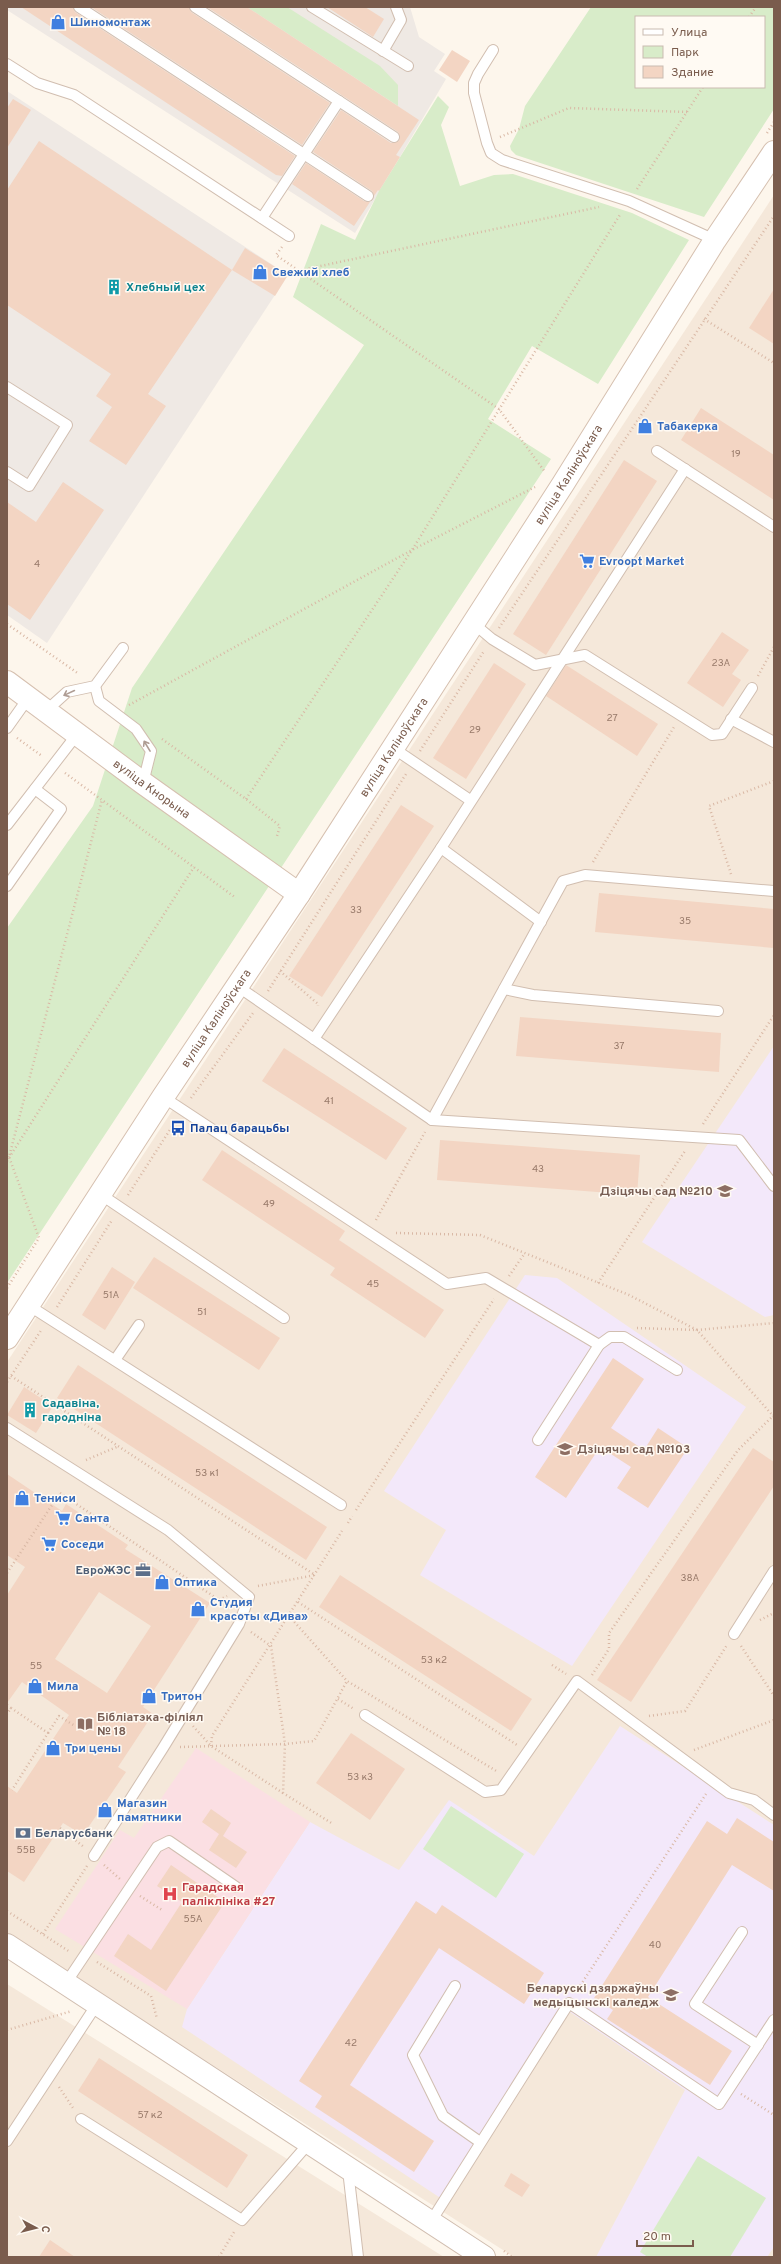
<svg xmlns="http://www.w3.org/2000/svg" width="781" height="2264" font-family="Overpass,sans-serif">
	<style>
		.residential { fill: #f5e8da }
		.industrial { fill: #efe9e4 }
		.education { fill: #f3e8fa }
		.medical { fill: #fbdfe3 }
		.green { fill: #d8ecc9; fill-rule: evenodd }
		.building { fill: #f3d5c3; fill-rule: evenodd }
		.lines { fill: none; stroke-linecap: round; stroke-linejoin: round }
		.service-casing { stroke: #d1beb0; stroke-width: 12 }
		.tertiary-casing { stroke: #d1beb0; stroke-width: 24 }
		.secondary-casing { stroke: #d6c0b0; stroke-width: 24 }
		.path { stroke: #d9b8a5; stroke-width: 2.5; stroke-dasharray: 1 3; stroke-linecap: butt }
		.service { stroke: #fff; stroke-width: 10 }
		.tertiary { stroke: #fff; stroke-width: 22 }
		.secondary { stroke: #fff; stroke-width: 22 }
		.oneway { stroke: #af9d94 }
		.labels { text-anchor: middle; stroke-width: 3; stroke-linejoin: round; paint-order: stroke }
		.number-label { font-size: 10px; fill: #987a6a }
		.shop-label { font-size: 12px; font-weight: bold; fill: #366cbe; stroke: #fffaf3; text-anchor: start }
		.culture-label { font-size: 12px; font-weight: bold; fill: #0d838f; stroke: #fffaf3; text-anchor: start }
		.street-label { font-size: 12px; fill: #7a5c4d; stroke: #fffaf3 }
		.transit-label { font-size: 12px; font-weight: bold; fill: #164399; stroke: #fffaf3; text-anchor: start }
		.education-label { font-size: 12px; font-weight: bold; fill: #785e54; stroke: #fffaf3; text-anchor: end }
		.service-label { font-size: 12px; font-weight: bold; fill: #4e5e75; stroke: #fffaf3; text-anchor: end }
		.health-label { font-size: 12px; font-weight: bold; fill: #be3a42; stroke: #fffaf3; text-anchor: start }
	</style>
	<rect width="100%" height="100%" fill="#fdf6ec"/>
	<!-- residential -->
	<g class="residential">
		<polygon points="774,195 774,2257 514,2257 7,1934 7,1362"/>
		<polygon points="7,1984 444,2257 7,2257"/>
	</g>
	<!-- industrial -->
	<g class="industrial">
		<polygon points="7,7 410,7 419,37 445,54 434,71 446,79 355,233 7,10"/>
		<polygon points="7,91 288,275 47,643 7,615"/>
	</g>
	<!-- education -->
	<g class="education">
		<polygon points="774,1046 774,1315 765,1317 642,1242"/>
		<polygon points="525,1275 557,1278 746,1407 572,1666 420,1575 446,1530 384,1491"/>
		<polygon points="620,1726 774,1825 774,2247 767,2257 596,2257 685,2090 570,2012 448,2203 182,2027 187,2009 310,1822 399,1870 449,1800 534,1856"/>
	</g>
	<!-- medical -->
	<polygon class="medical" points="196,1748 310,1822 187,2009 55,1929 120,1830 134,1838"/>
	<!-- green -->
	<g class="green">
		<polygon points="247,7 287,7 380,66 398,85 398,106"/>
		<path d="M 591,7 L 774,7 L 774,109 L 704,217 L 516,155 L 511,150 L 510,146 L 519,129 L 525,106 ZM 636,17 L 764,17 L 764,87 L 636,87 Z"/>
		<polygon points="438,96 449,107 441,125 460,186 494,175 513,174 632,213 689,240 598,384 532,346 488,419 551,459 7,1283 7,928 93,806 132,688 364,345 293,297 321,224 355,240 379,191"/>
		<polygon points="451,1806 524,1854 496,1898 423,1849"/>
		<polygon points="698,2156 766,2198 730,2257 648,2257 640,2252"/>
	</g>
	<!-- building -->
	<g class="building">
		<polygon points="21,7 73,7 75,12 295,156 282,176 276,175"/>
		<polygon points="91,7 189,7 191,12 330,103 302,145"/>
		<polygon points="207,7 247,7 419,120 396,155 400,157 379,191 378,190 374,196 372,191 313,152 341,110 391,143 399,141 400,137 398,132"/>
		<polygon points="327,7 365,7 384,19 373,37"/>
		<polygon points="452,50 470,61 457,82 439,70"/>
		<polygon points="13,99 31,110 7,148 7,108"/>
		<polygon points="39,141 232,270 148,394 166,406 126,465 89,441 112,407 96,396 111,374 7,305 7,190"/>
		<polygon points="306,163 364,201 370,202 354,226 292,184"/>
		<polygon points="245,248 288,275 275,296 232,270"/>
		<polygon points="774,289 774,344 749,328"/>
		<polygon points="701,408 774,455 774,500 681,440"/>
		<polygon points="624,460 657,481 546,655 513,634"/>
		<polygon points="63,482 104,510 30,620 7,604 7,502 36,522"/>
		<polygon points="722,632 749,650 732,674 741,680 723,707 687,683"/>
		<polygon points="494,663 526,684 466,779 433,758"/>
		<polygon points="566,665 658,724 637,756 546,696"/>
		<polygon points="401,805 434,826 322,997 289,976"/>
		<polygon points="599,893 774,909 774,948 595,932"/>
		<polygon points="520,1017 721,1033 719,1072 516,1056"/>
		<polygon points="284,1048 407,1128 386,1160 262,1081"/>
		<polygon points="440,1140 640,1155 637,1195 437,1180"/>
		<polygon points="222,1150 345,1231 339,1240 444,1310 425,1338 330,1275 335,1268 202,1180"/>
		<polygon points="154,1257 280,1338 259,1370 133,1288"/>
		<polygon points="112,1267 135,1282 105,1330 82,1315"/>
		<polygon points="613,1358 644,1379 611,1428 644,1450 658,1428 688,1448 648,1508 617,1488 631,1467 600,1447 566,1498 535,1477"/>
		<polygon points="78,1365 327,1527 306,1560 57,1398"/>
		<polygon points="24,1387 53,1406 36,1433 7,1415"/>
		<polygon points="753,1448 774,1462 774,1486 631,1702 597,1680"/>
		<path d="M 7,1474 L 62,1511 L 66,1504 L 128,1545 L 125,1549 L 210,1603 L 143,1707 L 153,1714 L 118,1767 L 126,1772 L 83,1835 L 63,1823 L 24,1882 L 7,1871 L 7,1786 L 17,1793 L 69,1715 L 22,1682 L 7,1703 L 7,1595 L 25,1567 L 7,1555 ZM 99,1592 L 151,1626 L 107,1693 L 55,1659 Z"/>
		<polygon points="340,1575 532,1699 511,1731 319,1607"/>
		<polygon points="351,1733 405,1769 370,1820 316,1783"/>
		<polygon points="211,1809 231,1823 223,1836 247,1852 236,1868 209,1850 219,1834 202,1822"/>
		<polygon points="737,1818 774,1842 774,1891 732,1865 648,1997 732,2051 710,2085 607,2019 613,2010 594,1998 707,1821 727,1834"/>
		<polygon points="171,1865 225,1902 166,1991 114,1956 128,1934 151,1950 182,1902 157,1886"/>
		<polygon points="416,1901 436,1914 442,1905 544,1973 524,2004 439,1948 350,2085 434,2141 414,2172 315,2107 322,2096 299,2081"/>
		<polygon points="99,2058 248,2155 227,2188 78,2091"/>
		<polygon points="511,2173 530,2185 522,2197 504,2186"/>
		<polygon points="50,2240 75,2257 39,2257"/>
	</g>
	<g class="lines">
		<!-- service casing -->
		<g class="service-casing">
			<g id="service">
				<polyline points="79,7 368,196"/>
				<polyline points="195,7 394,137"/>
				<polyline points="312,7 408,66"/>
				<polyline points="493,50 478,74 474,83 474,93 487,143 491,153 502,160 629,201 715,240"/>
				<polyline points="383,51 401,20 396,7"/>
				<polyline points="7,64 37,83 74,95 289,236"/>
				<polyline points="262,218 339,101"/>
				<polyline points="7,387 67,425 29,486 7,472"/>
				<polyline points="657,451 774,527"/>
				<polyline points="473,623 492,639 535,665 585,655 712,735 722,734 752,688"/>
				<polyline points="95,686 99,701 136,729 151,751 143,783"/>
				<polyline points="47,710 67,692 95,686 123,648"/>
				<polyline points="731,719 774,742"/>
				<polyline points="7,728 29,697"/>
				<polyline points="393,748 470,800"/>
				<polyline points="7,825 78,733"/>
				<polyline points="441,848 541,922"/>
				<polyline points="7,886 61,809 35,789"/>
				<polyline points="237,986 432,1120 739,1140 774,1186"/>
				<polyline points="504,989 533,995 718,1011"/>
				<polyline points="314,1039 441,848 685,469"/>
				<polyline points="163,1097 447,1284 486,1278 599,1345"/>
				<polyline points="432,1120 563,881 585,875 774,891"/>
				<polyline points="100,1194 284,1318"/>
				<polyline points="28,1305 341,1505"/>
				<polyline points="115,1360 139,1325"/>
				<polyline points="7,1428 168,1530 249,1597 239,1624 163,1748 94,1856"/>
				<polyline points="538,1440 599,1345 610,1337 624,1337 677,1370"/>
				<polyline points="734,1634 774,1571"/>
				<polyline points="365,1715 485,1792 501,1790 577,1681 729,1793 754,1800 774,1815"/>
				<polyline points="742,1932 695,2004 758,2045"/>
				<polyline points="66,1983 157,1847 169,1841 236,1887"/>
				<polyline points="455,1986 413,2055 443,2116 480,2142"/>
				<polyline points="81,2119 242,2220 309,2143"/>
				<polyline points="7,2141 97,2004"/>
				<polyline points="348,2170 358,2257"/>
				<polyline points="430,2223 569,2003 719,2104 774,2020"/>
			</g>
		</g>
		<!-- tertiary casing -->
		<g class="tertiary-casing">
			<polyline id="tertiary" points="7,1945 484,2257"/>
		</g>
		<!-- secondary casing -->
		<g class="secondary-casing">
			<g id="secondary">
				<path id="s1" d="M 7,682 L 143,783 L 299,894"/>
				<path id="s2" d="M 7,1338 L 163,1097 L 299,894 L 563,484 L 715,240 L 774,152"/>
			</g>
		</g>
		<!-- path -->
		<g class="path">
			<polyline points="749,17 756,7"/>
			<polyline points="767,133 774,122"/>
			<polyline points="500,137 569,108 687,112"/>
			<polyline points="637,189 703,87"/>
			<polyline points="282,247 276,255 499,409 545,472"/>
			<polyline points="297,271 599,207"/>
			<polyline points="704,319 774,363"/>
			<polyline points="7,624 79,674"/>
			<polyline points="499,628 774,216"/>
			<polyline points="758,676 774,647"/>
			<polyline points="129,705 412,550 535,487"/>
			<polyline points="17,738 42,756"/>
			<polyline points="162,739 246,799 280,826 277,836"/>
			<polyline points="420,751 484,651"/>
			<polyline points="65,773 236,898"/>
			<polyline points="246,799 412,550 621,213"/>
			<polyline points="593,862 674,727"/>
			<polyline points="731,874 709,806 774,781"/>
			<polyline points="280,971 318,1004 318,1006"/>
			<polyline points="268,991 406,774"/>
			<polyline points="191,1098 253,1013"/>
			<polyline points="703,1124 774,1015"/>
			<polyline points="7,1161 194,867"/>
			<polyline points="128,1195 175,1122"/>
			<polyline points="376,1220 425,1132"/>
			<polyline points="396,1233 480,1235 629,1295 697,1330 774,1417"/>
			<polyline points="509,1276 525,1253"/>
			<polyline points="598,1283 685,1151"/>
			<polyline points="7,1288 39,1238 9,1157 102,800"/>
			<polyline points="57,1307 112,1220"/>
			<polyline points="637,1328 697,1330 774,1323"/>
			<polyline points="11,1376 315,1575"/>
			<polyline points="7,1382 42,1329"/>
			<polyline points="86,1460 119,1446"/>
			<polyline points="356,1510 494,1299"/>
			<polyline points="348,1523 352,1516"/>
			<polyline points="7,1573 60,1493 219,1600 227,1596"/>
			<polyline points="258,1586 315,1575"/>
			<polyline points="298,1602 517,1745"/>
			<polyline points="289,1616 347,1681 498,1772"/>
			<polyline points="760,1620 774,1613"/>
			<polyline points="251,1632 271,1646 285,1744 283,1793 333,1824"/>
			<polyline points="741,1646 774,1696"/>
			<polyline points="552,1665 566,1674"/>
			<polyline points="592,1675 609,1649 609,1633 738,1450 774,1415"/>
			<polyline points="338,1699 354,1709"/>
			<polyline points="7,1705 11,1708 7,1714"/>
			<polyline points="11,1708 48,1733 12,1790"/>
			<polyline points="649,1716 685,1711 727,1645"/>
			<polyline points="193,1726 211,1746 283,1793"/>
			<polyline points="48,1733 59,1716 75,1726"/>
			<polyline points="211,1746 212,1736 342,1531"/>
			<polyline points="180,1747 285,1744 314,1741 347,1681"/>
			<polyline points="694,1750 774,1720"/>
			<polyline points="60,1828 84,1847"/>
			<polyline points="104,1865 120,1879"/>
			<polyline points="140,1896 162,1910"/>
			<polyline points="7,1911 70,1952"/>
			<polyline points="43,1934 87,1866"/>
			<polyline points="97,1962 151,1996 157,2019"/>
			<polyline points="576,1992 706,1794"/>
			<polyline points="7,2030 72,2011"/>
			<polyline points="59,2087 73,2108"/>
			<polyline points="741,2094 774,2115"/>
			<polyline points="504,2251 512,2257"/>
			<polyline points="219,2257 234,2232"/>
		</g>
		<!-- service -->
		<use href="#service" class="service"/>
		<!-- tertiary -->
		<use href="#tertiary" class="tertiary"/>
		<!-- secondary -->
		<use href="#secondary" class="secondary"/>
	</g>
	<!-- one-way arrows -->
	<defs><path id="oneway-shaft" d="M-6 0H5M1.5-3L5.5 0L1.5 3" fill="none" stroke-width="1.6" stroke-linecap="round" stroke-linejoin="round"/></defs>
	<g class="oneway">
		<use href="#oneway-shaft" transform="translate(69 693) rotate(155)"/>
		<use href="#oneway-shaft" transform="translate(147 746) rotate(-121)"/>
	</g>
	<!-- icons -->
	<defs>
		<g id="shop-bare" transform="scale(1.2)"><path d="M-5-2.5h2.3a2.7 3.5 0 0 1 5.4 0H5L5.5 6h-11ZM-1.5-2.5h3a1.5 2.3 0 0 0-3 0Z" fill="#3f7fe0" stroke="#fffaf3" stroke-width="2.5" paint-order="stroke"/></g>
		<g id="building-bare" transform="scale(1.2)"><path d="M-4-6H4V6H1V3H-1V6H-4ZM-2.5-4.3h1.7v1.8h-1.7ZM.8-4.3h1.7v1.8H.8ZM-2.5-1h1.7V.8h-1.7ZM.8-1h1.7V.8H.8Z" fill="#0f9aa8" stroke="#fffaf3" stroke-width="2.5" paint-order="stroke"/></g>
		<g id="supermarket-bare" transform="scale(1.2)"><path d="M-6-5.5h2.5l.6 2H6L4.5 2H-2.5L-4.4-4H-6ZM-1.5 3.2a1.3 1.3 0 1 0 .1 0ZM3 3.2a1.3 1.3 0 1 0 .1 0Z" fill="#3f7fe0" stroke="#fffaf3" stroke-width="2.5" paint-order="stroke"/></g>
		<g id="bus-bare" transform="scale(1.2)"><path d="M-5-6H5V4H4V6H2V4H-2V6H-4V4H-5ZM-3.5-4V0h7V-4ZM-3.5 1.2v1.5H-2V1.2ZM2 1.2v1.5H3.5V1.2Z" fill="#1a4fb4" stroke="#fffaf3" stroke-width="2.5" paint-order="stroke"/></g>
		<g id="school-bare" transform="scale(1.2)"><path d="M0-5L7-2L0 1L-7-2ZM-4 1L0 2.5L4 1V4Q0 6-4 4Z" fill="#8d6e63" stroke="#fffaf3" stroke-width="2.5" paint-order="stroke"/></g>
		<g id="office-bare" transform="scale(1.2)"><path d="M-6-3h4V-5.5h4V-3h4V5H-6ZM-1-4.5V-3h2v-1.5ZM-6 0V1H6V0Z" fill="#5c6f8a" stroke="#fffaf3" stroke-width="2.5" paint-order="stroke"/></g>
		<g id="library-bare" transform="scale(1.2)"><path d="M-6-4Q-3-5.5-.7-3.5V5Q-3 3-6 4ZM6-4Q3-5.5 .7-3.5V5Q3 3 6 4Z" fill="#8d6e63" stroke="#fffaf3" stroke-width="2.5" paint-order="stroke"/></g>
		<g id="bank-bare" transform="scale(1.2)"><path d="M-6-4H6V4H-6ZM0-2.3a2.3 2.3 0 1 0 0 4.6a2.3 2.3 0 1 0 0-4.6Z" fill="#5c6f8a" stroke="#fffaf3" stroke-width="2.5" paint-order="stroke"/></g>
		<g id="hospital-bare" transform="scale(1.2)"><path d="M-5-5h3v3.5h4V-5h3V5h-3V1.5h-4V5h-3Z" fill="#e0444e" stroke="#fffaf3" stroke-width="2.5" paint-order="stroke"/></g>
		<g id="university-bare" transform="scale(1.2)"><path d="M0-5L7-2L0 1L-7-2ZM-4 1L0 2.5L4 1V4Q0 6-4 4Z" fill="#8d6e63" stroke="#fffaf3" stroke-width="2.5" paint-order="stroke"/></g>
	</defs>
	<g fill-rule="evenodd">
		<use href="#shop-bare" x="58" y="22"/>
		<use href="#shop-bare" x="260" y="272"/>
		<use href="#building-bare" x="114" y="287"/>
		<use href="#shop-bare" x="645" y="426"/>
		<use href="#supermarket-bare" x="587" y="561"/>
		<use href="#bus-bare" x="178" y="1128"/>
		<use href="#school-bare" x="725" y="1191"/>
		<use href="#building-bare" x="30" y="1410"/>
		<use href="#school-bare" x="565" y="1449"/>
		<use href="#shop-bare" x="22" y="1498"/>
		<use href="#supermarket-bare" x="63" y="1518"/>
		<use href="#supermarket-bare" x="49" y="1544"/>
		<use href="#office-bare" x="143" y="1570"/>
		<use href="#shop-bare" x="162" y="1582"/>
		<use href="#shop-bare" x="198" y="1609"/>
		<use href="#shop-bare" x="35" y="1686"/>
		<use href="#shop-bare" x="149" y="1696"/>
		<use href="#library-bare" x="85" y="1724"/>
		<use href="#shop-bare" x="53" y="1748"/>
		<use href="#shop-bare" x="105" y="1810"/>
		<use href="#bank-bare" x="23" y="1833"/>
		<use href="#hospital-bare" x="170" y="1894"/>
		<use href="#university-bare" x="671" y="1995"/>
	</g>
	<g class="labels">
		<!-- number labels -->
		<g class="number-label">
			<text x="736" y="457">19</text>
			<text x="37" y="567">4</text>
			<text x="721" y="666">23А</text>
			<text x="612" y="721">27</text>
			<text x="475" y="733">29</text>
			<text x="356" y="913">33</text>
			<text x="685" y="924">35</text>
			<text x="619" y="1049">37</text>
			<text x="329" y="1104">41</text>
			<text x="538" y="1172">43</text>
			<text x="269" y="1207">49</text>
			<text x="373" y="1287">45</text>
			<text x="111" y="1298">51А</text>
			<text x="202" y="1315">51</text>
			<text x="207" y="1476">53 к1</text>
			<text x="690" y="1581">38А</text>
			<text x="434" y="1663">53 к2</text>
			<text x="36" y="1669">55</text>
			<text x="360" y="1780">53 к3</text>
			<text x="26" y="1853">55В</text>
			<text x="193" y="1922">55А</text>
			<text x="655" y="1948">40</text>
			<text x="351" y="2046">42</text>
			<text x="150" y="2118">57 к2</text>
		</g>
		<!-- shop labels -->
		<g class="shop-label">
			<text x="70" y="26">Шиномонтаж</text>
			<text x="272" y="276">Свежий хлеб</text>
			<text x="657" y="430">Табакерка</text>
			<text x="599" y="565">Evroopt Market</text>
			<text x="34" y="1502">Тениси</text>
			<text x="75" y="1522">Санта</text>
			<text x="61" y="1548">Соседи</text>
			<text x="174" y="1586">Оптика</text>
			<text x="210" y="1606">Студия<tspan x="210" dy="14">красоты «Дива»</tspan></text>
			<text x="47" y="1690">Мила</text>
			<text x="161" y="1700">Тритон</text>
			<text x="65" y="1752">Три цены</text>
			<text x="117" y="1807">Магазин<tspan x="117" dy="14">памятники</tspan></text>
		</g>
		<!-- culture labels -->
		<g class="culture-label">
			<text x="126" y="291">Хлебный цех</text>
			<text x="42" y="1407">Садавіна,<tspan x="42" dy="14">гародніна</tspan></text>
		</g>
		<!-- street labels -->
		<g class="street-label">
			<text dy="4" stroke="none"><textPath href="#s2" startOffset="1030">вуліца Каліноўскага</textPath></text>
			<text dy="4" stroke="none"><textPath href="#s2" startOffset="706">вуліца Каліноўскага</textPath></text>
			<text dy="4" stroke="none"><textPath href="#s1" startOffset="180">вуліца Кнорына</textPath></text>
			<text dy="4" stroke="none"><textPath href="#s2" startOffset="382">вуліца Каліноўскага</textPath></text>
		</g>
		<!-- transit labels -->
		<g class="transit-label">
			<text x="190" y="1132">Палац барацьбы</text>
		</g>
		<!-- education labels -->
		<g class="education-label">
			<text x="713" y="1195">Дзіцячы сад №210</text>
			<text x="577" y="1453" text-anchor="start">Дзіцячы сад №103</text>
			<text x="97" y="1721" text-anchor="start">Бібліатэка-філіял<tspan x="97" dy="14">№ 18</tspan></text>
			<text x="659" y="1992">Беларускі дзяржаўны<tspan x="659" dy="14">медыцынскі каледж</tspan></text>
		</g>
		<!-- service labels -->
		<g class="service-label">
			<text x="131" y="1574">ЕвроЖЭС</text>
			<text x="35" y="1837" text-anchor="start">Беларусбанк</text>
		</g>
		<!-- health labels -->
		<g class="health-label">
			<text x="182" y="1891">Гарадская<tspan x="182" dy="14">паліклініка #27</tspan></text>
		</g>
	</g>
	<!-- border -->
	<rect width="781" height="2264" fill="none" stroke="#7a5c4d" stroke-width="16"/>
	<!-- legend -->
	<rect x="635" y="16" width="130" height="72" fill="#fffaf3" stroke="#cabbb1"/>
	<rect x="643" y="29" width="20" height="6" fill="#ffffff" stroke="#cabbb1"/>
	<text x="671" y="36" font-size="12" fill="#7a5c4d">Улица</text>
	<rect x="643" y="46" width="20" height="12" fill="#d8ecc9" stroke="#cabbb1"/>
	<text x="671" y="56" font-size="12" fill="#7a5c4d">Парк</text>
	<rect x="643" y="66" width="20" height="12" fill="#f3d5c3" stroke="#cabbb1"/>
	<text x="671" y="76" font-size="12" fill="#7a5c4d">Здание</text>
	<!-- north arrow -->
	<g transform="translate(36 2228) rotate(97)" stroke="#fffaf3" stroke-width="3" paint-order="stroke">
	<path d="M0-3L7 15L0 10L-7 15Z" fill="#7a5c4d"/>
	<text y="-6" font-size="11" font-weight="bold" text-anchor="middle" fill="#7a5c4d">С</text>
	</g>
	<!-- scale -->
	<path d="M637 2240v6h56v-6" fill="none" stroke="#7a5c4d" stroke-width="2"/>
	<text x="643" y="2240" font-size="12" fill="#7a5c4d" stroke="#fffaf3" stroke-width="3" paint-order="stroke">20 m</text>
</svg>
